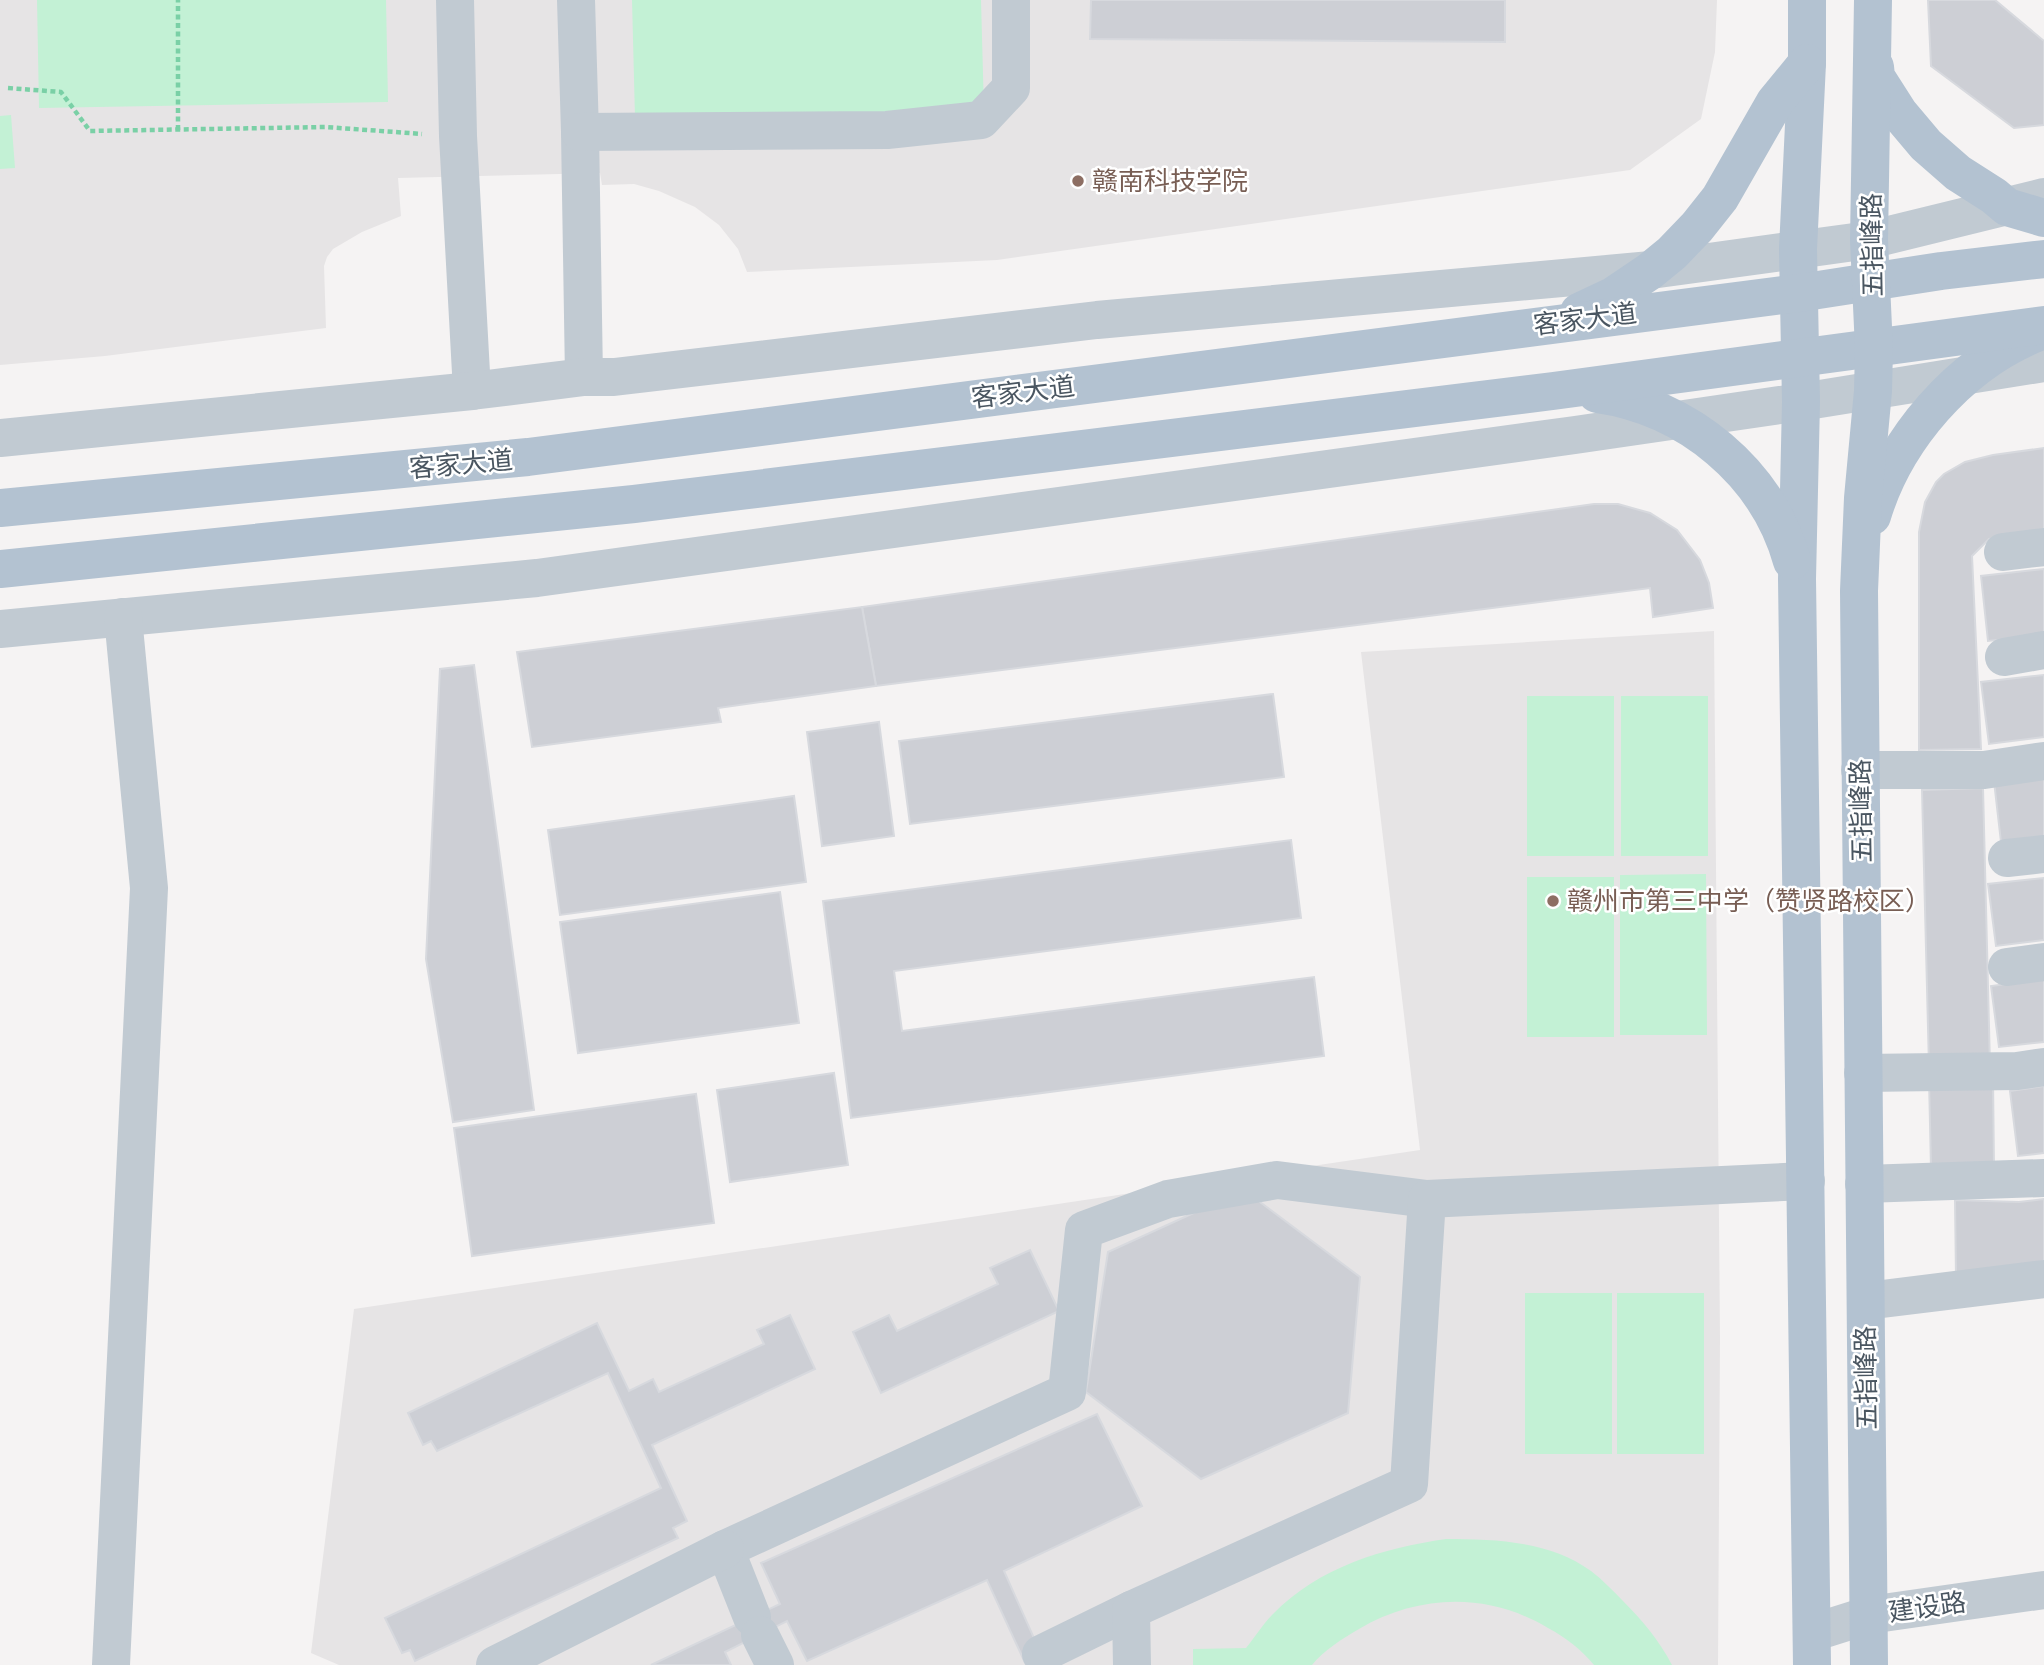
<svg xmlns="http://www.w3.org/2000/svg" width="2044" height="1665" font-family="'Space Grotesk','Noto Sans SC',sans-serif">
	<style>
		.education { fill: #e6e4e5 }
		.green { fill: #c3f1d5 }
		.building { fill: #cdcfd5; stroke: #d7d9de; stroke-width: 2 }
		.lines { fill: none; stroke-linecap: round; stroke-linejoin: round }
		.path { stroke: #7ad0a6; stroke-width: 4.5; stroke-dasharray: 5 3.5; stroke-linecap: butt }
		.minor { stroke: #c1cad2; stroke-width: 38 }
		.major { stroke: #b3c2d1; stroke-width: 38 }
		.education-dot { fill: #8d6e63; stroke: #fff; stroke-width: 2.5 }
		.labels { text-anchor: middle; stroke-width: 5; stroke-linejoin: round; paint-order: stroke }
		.education-label { font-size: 26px; fill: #785e54; stroke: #fff; text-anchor: start }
		.street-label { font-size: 26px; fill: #4a5661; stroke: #fff }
	</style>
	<rect width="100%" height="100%" fill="#f5f3f3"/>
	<!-- education -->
	<g class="education">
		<polygon points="0,0 1717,0 1715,52 1701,119 1630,170 997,260 747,272 738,249 719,225 695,207 659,191 634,184 602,185 600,173 398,178 401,216 362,232 333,249 327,257 324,266 326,328 105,356 0,365"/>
		<polygon points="1714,631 1720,1339 1718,1665 339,1665 311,1653 354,1309 1420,1150 1361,652"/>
	</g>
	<!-- green -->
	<g class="green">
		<polygon points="37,0 386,0 388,102 39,108"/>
		<polygon points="632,0 981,0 984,111 635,118"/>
		<polygon points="11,115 15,168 0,169 0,116"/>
		<rect x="1527" y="696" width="87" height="160"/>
		<rect x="1621" y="696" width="87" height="160"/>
		<polygon points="1706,874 1707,1035 1620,1035 1620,875"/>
		<rect x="1527" y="877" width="87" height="160"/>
		<rect x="1525" y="1293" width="87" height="161"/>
		<rect x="1617" y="1293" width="87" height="161"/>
		<path d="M 1446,1539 C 1495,1539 1550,1541 1591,1571 C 1603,1580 1613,1591 1623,1601 C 1642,1620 1659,1640 1672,1665 L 1594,1665 C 1582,1650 1565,1637 1548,1628 C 1488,1592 1419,1594 1359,1629 C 1342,1639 1324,1650 1312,1665 L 1193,1665 L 1193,1649 L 1246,1648 C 1255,1637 1263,1624 1273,1614 C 1319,1567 1383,1548 1446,1539 Z"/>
	</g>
	<!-- building -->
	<g class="building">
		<polygon points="1091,0 1505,0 1505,42 1090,39"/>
		<polygon points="1928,0 1995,0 2044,41 2044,125 2014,128 1931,66"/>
		<polygon points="2044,448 2044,532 1989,539 1972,556 1981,749 1919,750 1919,532 1925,502 1936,482 1944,474 1965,462 1993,455"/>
		<polygon points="1594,504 1618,504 1650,513 1677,530 1700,560 1709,583 1713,608 1653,617 1650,588 876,686 862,607"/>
		<polygon points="2044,569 2044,635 1988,641 1981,576"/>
		<polygon points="862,607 876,686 718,708 721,722 532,747 517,652"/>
		<polygon points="474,665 534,1110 453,1122 426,959 440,669"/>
		<polygon points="2044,675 2044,737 1989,744 1981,682"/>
		<polygon points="1273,694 1284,777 910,824 899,741"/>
		<polygon points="879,722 894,836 822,846 807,732"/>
		<polygon points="2044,775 2044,837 2001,842 1994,781"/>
		<polygon points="1983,788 1990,1066 1929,1067 1922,790"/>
		<polygon points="794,796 806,882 560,915 548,830"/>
		<polygon points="1291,840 1301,918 894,971 902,1031 1314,977 1324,1056 851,1118 823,901"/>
		<polygon points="2044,878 2044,940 1996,946 1988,884"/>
		<polygon points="780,892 799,1023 578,1053 560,922"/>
		<polygon points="2044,979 2044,1042 1999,1047 1991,986"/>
		<polygon points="834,1073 848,1165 730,1182 717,1090"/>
		<polygon points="1993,1078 1994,1168 1931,1168 1929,1079"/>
		<polygon points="2044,1086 2044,1153 2018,1156 2010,1091"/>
		<polygon points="696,1094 714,1223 472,1256 454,1128"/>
		<polygon points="1244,1190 1360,1277 1348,1413 1201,1479 1086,1392 1108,1252"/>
		<polygon points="2044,1199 2044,1270 1956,1277 1955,1200 2019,1202"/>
		<polygon points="1030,1250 1059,1311 881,1393 853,1332 889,1315 897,1331 998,1284 990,1268"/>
		<polygon points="790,1315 815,1369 652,1445 687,1521 673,1528 678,1538 415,1661 410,1650 402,1653 385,1618 661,1488 608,1373 437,1451 431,1441 423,1445 408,1413 597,1323 629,1391 653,1379 659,1392 764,1344 757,1330"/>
		<polygon points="1097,1414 1142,1506 1004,1571 1046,1665 1026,1665 987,1580 807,1661 787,1621 725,1652 731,1665 651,1665 780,1604 761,1563"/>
	</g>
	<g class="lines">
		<!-- path -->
		<g class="path">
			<polyline points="8,88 61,92 90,131 326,127 422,134"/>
			<polyline points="178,130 178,0"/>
		</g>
		<!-- minor -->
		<g class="minor">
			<polyline points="455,0 458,136 472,391"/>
			<polyline points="576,0 580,132 584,377"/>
			<polyline points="580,132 887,130 981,120 1011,88 1011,0"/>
			<polyline points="0,438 472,391 584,377 614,377 1097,320 1651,270 1869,240 2044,197"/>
			<polyline points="2003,552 2044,547"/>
			<polyline points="0,629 537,578 1575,435 1801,402 2044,363"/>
			<polyline points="2004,657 2044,650"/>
			<polyline points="1860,770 1984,770 2044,761"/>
			<polyline points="2007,858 2044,854"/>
			<polyline points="2007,967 2044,962"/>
			<polyline points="1863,1073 2017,1071 2044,1067"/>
			<polyline points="1864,1184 2044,1178"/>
			<polyline points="1866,1301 2044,1279"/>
			<polyline points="752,1617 725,1549 1067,1392 1084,1230 1168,1199 1277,1180 1427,1199"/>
			<polyline points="1812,1633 1869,1615 2044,1590"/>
			<polyline points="760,1635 775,1665"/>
			<polyline points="1041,1654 1131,1610"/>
			<polyline points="111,1665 149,888 123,617"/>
			<polyline points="495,1665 725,1549"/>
			<polyline points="1132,1665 1131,1610 1409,1484 1427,1199 1806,1181"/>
		</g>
		<!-- major -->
		<g class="major">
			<polyline points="1807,0 1807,63 1798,249 1801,402 1797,579 1812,1665"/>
			<polyline points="1875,67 1876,77 1899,113 1926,145 1958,173 1994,196 2007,207 2044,218"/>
			<polyline points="1579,312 1613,296 1650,271 1672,253 1697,227 1720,198 1775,102 1807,63"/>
			<path d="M 1597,394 C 1688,407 1767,472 1792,561"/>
			<polyline points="0,508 528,457 1799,293 1941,271 2044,259"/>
			<path d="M 1872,516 C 1895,439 1959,365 2034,334"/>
			<polyline points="0,569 634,504 1553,391 2044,325"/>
			<polyline points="1869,1665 1859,591 1863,498 1873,391 1874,349 1869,240 1873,0"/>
		</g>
	</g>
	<!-- markers -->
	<g class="education-dot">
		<circle cx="1078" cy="181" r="7"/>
		<circle cx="1553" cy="901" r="7"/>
	</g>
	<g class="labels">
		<!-- education labels -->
		<g class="education-label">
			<text x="1092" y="190">赣南科技学院</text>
			<text x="1567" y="910">赣州市第三中学（赞贤路校区）</text>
		</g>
		<!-- street labels -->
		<g class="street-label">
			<text transform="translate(1872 245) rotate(-91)" y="9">五指峰路</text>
			<text transform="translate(1585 319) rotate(-7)" y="9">客家大道</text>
			<text transform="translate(1023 392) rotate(-7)" y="9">客家大道</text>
			<text transform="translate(461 464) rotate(-5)" y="9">客家大道</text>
			<text transform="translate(1861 811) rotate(-91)" y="9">五指峰路</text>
			<text transform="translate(1866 1378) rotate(-91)" y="9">五指峰路</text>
			<text transform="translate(1927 1607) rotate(-8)" y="9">建设路</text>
		</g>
	</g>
</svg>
